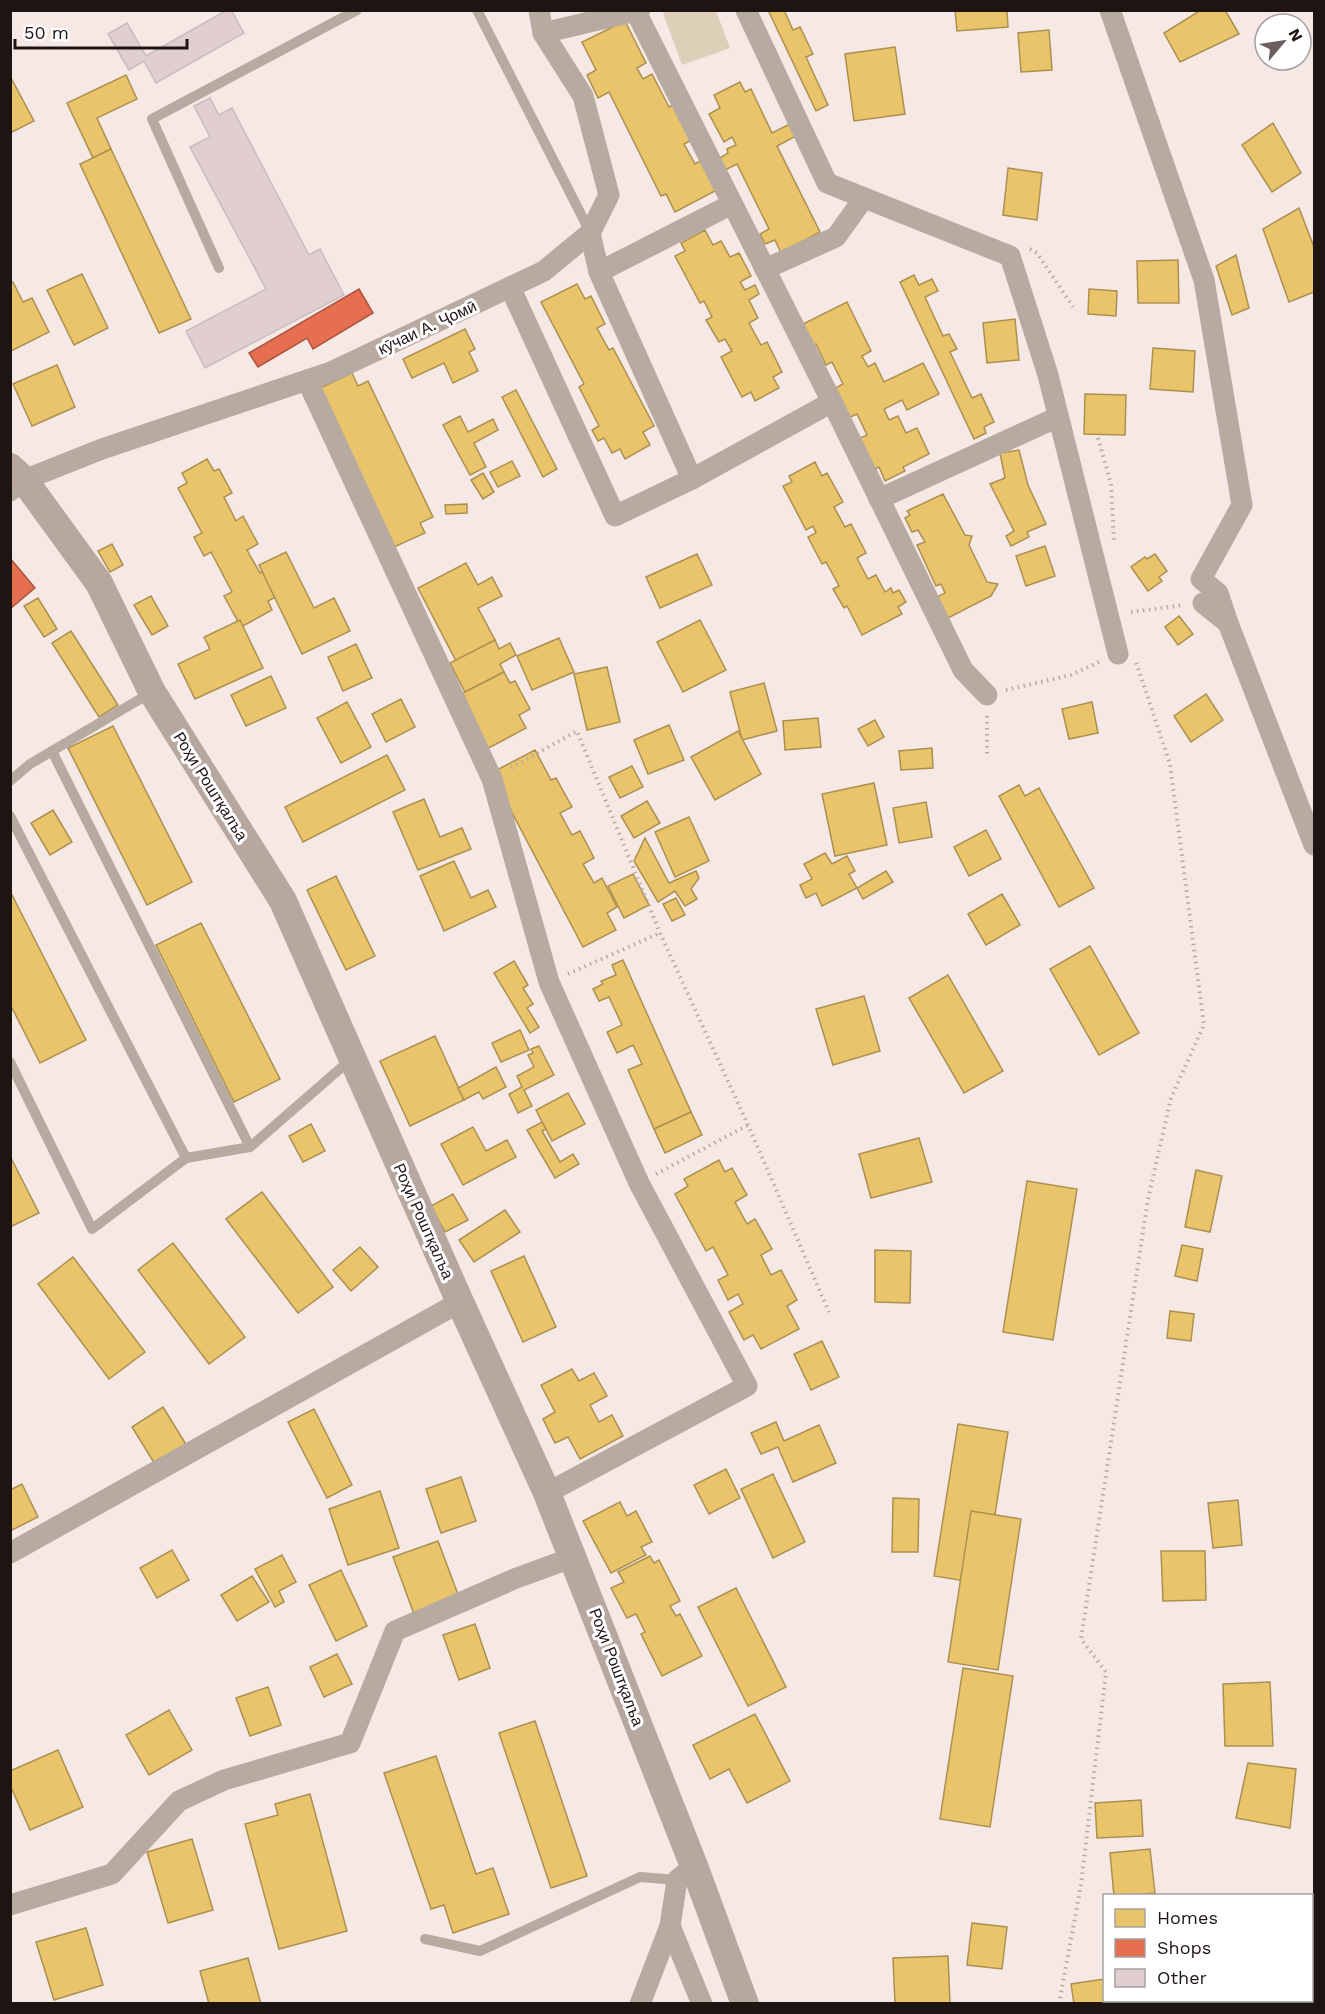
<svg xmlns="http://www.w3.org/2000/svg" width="1325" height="2014" font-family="'Work Sans',sans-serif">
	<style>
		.green { fill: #dcd0b8 }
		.homes { fill: #e9c46a; stroke: #ac9050; stroke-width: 1.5 }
		.shops { fill: #e76f51; stroke: #ab543e; stroke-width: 1.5 }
		.building { fill: #e0ced0; stroke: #c8bcbc; stroke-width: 1.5 }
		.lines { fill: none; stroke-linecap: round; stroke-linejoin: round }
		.path { stroke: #b5aba4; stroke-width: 4; stroke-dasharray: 1.5 4.5; stroke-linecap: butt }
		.lane { stroke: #b7aaa1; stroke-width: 10 }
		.street { stroke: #b7aaa1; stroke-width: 21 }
		.secondary { stroke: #b6a89f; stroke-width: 28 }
		.labels { text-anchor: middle; stroke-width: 6; stroke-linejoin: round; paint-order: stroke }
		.street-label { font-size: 16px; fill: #1e1513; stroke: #fff }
	</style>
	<rect width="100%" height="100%" fill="#f6e8e5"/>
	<!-- green -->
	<polygon class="green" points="670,10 716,11 730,48 682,65 663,13"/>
	<!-- homes -->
	<g class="homes">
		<polygon points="768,10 784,10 793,30 800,27 813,54 806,57 828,105 816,111"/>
		<polygon points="955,10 1007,10 1008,27 957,31"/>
		<polygon points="1201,10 1225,10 1239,34 1180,62 1164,33"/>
		<polygon points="625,21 646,63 637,68 643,79 652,74 669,107 676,103 694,139 684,144 695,164 702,160 717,190 675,212 666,194 661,196 609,92 598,98 587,75 596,70 582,42"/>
		<polygon points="1049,30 1052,70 1021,72 1018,33"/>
		<polygon points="895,47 905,114 854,121 845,54"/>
		<polygon points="126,75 137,99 97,118 111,149 93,158 67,103"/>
		<polygon points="10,76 34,121 10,133"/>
		<polygon points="740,82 745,92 751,89 772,133 792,123 798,135 777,146 820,232 781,253 775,240 765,244 760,234 769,229 737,164 725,170 720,158 728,153 727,149 736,145 732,137 724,142 709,114 720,108 714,95"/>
		<polygon points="1273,123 1301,173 1272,192 1242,145"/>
		<polygon points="111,149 191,319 159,333 80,164"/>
		<polygon points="1008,168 1042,173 1037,220 1003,215"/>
		<polygon points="1299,208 1314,247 1314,292 1289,302 1263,229"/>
		<polygon points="705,230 713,245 721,241 730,257 739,253 751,276 740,282 745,290 755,285 759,294 749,300 758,318 749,323 761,345 767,342 782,372 773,377 779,388 755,401 751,392 742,397 721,357 732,351 725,339 719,342 706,320 712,317 704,301 700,303 675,256 685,251 681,243"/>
		<polygon points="1236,255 1249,308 1232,315 1216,266"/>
		<polygon points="1178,260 1179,303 1138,303 1137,261"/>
		<polygon points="82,274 108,328 74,345 47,290"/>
		<polygon points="914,275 919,285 932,279 938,291 925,297 943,336 949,334 957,349 950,352 972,398 981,394 994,422 984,427 986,433 974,439 900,282"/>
		<polygon points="13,282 23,302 32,298 49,332 11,351 10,283"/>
		<polygon points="577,284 585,299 591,296 605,324 597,328 609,350 613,348 654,426 643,432 650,445 625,459 620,449 612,453 604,438 598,441 592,430 599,426 579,387 584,384 541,302"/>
		<polygon points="1089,289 1117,291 1116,316 1088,314"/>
		<polygon points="847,302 871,351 862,356 868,367 875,363 884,382 923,363 939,394 907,410 902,400 884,409 889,420 898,416 906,433 917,428 929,454 903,467 905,471 885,481 879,467 873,470 858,439 867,435 857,414 848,418 834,389 843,384 832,362 826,365 816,344 809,347 799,326"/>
		<polygon points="1015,319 1019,360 987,363 983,323"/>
		<polygon points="465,329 475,349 469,352 478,371 453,383 444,363 412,378 403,359"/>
		<polygon points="1153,348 1195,351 1193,392 1150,389"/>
		<polygon points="57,365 75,407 32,426 13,384"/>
		<polygon points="352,373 358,386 368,381 433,517 420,523 425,533 394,547 318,389"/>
		<polygon points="516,390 557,469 543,477 502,397"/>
		<polygon points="1085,394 1126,395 1125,435 1084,434"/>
		<polygon points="460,416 468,432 493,419 498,430 474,443 486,467 470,475 443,425"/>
		<polygon points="1019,450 1028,485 1046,524 1027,532 1029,537 1011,546 1006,536 1014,531 990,484 1005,478 1000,453"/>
		<polygon points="207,459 214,471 219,469 232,493 224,497 236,521 243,516 258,544 247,550 260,573 265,570 279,595 268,601 272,610 241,627 224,596 232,592 211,552 204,556 194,537 202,533 178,488 187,483 182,473"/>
		<polygon points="512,461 520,476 498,487 490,472"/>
		<polygon points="815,462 822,476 827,473 843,502 834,507 845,527 851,524 866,553 857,558 868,579 876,575 885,592 891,588 893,593 899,590 906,602 898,607 902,614 862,635 847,606 844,608 833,589 839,586 826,562 822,564 808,537 816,533 813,526 806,530 783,486 792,482 789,476"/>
		<polygon points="483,473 494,492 483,499 471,480"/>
		<polygon points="943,494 965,535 972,536 969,545 987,582 998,584 991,596 946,619 935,598 945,593 941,584 936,586 917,545 925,542 918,530 912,532 905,518 910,515 907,511"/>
		<polygon points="467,504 467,513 446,514 445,505"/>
		<polygon points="112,544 123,565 110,572 98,551"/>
		<polygon points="1045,546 1055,576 1026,586 1016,556"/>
		<polygon points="286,552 314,608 334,598 350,631 302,654 259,565"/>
		<polygon points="697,554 712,585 660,608 646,577"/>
		<polygon points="1155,554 1167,571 1159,577 1162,581 1148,591 1131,567 1145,557 1147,559"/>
		<polygon points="466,563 478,585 492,577 502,596 478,608 495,640 456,661 418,588"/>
		<polygon points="151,596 168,626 152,635 134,605"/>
		<polygon points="38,598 57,629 44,637 24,606"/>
		<polygon points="1179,616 1193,634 1178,645 1165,627"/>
		<polygon points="240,620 263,668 195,699 178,664 210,649 204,637"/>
		<polygon points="700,620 726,670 683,692 657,642"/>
		<polygon points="71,631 118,705 99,717 52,643"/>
		<polygon points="559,638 574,672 532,690 517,656"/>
		<polygon points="495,640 499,649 510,643 516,655 500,664 504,672 465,692 450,663"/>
		<polygon points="356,644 372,678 343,691 328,657"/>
		<polygon points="607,667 620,722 587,730 574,674"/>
		<polygon points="504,672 510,683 515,681 530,709 519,715 526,728 485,750 457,696"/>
		<polygon points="271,676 286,708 246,726 231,695"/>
		<polygon points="764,683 777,731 742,740 730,692"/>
		<polygon points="1206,694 1223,720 1191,742 1174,716"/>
		<polygon points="401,699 415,727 386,742 372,714"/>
		<polygon points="347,702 371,747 341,763 317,718"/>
		<polygon points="1092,702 1098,733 1069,739 1062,709"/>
		<polygon points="818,718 821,747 785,750 783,721"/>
		<polygon points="875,720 884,737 868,746 858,729"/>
		<polygon points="669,725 684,760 648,774 634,740"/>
		<polygon points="113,726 192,882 147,905 68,748"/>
		<polygon points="738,731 761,774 715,800 691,757"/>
		<polygon points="932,748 933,768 901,770 899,751"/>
		<polygon points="535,750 551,780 556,778 572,807 560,813 572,835 580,831 594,858 583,864 594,883 602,878 617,907 607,913 616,930 583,947 491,773"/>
		<polygon points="387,755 405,790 303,842 285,807"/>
		<polygon points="632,766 643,787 620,798 609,777"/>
		<polygon points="874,783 887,845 835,856 822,794"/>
		<polygon points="1019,785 1025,796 1039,788 1094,888 1059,907 999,796"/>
		<polygon points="424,799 440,837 462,828 471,849 418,870 393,812"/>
		<polygon points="647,801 660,823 634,838 621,816"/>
		<polygon points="926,802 932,837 899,843 893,808"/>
		<polygon points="53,810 72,842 50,855 31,823"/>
		<polygon points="689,817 709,861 675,877 655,832"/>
		<polygon points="986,830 1001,859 969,876 954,847"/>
		<polygon points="645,838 669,883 696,871 699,878 691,889 697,899 685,906 675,891 658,902 634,861"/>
		<polygon points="825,853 832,864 847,856 855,871 849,874 857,888 822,906 816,893 806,898 800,885 812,879 804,864"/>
		<polygon points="454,861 471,898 488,890 496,907 444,931 420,876"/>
		<polygon points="886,871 893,882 863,899 857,888"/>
		<polygon points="633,874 649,905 624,918 608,886"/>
		<polygon points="336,876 375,956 346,970 307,890"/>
		<polygon points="10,891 86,1040 40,1063 10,1004"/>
		<polygon points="1002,894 1020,925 986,945 968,914"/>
		<polygon points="676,898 685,915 672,921 663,904"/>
		<polygon points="201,923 280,1079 234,1102 156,945"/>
		<polygon points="1090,946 1139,1033 1099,1055 1050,969"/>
		<polygon points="623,960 691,1112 654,1129 628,1070 642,1064 633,1045 617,1053 607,1032 622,1025 609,997 599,1001 593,989 603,984 601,981 616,975 612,965"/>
		<polygon points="514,961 528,985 523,988 533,1004 527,1008 539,1027 530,1033 494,973"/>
		<polygon points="948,975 1003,1071 964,1093 909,998"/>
		<polygon points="864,996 880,1051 833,1065 816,1009"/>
		<polygon points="520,1030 529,1050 501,1062 492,1043"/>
		<polygon points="435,1036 464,1100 410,1126 380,1061"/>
		<polygon points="539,1046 554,1075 524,1090 532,1106 518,1113 509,1094 522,1087 517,1076 534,1067 528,1055 533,1053 531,1049"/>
		<polygon points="496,1067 506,1087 483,1099 479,1092 464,1100 458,1088"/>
		<polygon points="568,1093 585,1124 552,1141 536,1110"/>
		<polygon points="691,1112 702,1135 665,1153 654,1129"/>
		<polygon points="542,1122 546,1129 542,1131 560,1162 573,1154 579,1164 555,1178 527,1130"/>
		<polygon points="311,1124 325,1151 303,1162 289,1136"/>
		<polygon points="473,1127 486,1151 507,1140 516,1157 463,1185 441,1144"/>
		<polygon points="919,1138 932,1182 871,1198 859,1154"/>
		<polygon points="10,1156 39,1213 10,1227"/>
		<polygon points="719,1160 725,1172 732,1168 747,1195 735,1202 747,1224 755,1219 772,1249 761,1255 771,1275 781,1270 797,1300 787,1306 799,1329 761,1349 753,1335 744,1340 729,1312 743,1304 738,1294 728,1300 718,1280 728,1275 713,1247 706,1251 675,1194 688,1186 684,1179"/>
		<polygon points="1196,1170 1222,1176 1210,1232 1185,1227"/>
		<polygon points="1027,1181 1077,1189 1053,1340 1003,1332"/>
		<polygon points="262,1192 333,1287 298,1313 226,1219"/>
		<polygon points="453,1194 468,1220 445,1232 431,1206"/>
		<polygon points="505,1210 520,1232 474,1262 459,1240"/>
		<polygon points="173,1243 245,1337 209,1364 138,1270"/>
		<polygon points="1182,1245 1203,1249 1197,1281 1175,1276"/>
		<polygon points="360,1247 378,1267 351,1291 333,1270"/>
		<polygon points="875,1250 911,1251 910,1303 875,1302"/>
		<polygon points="524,1256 556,1327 523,1342 491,1271"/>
		<polygon points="73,1257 145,1352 109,1379 38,1284"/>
		<polygon points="1170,1311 1194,1314 1191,1341 1167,1338"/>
		<polygon points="822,1341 839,1377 811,1390 794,1354"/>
		<polygon points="572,1369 579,1381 594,1373 607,1396 590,1405 599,1422 612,1415 623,1436 580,1459 568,1437 555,1443 543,1419 555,1412 541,1385"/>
		<polygon points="163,1407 187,1446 156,1466 132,1427"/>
		<polygon points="314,1409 352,1485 327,1498 288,1422"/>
		<polygon points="776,1422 784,1441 819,1425 836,1463 793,1482 778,1447 761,1454 751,1433"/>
		<polygon points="958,1424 1008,1432 984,1584 934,1576"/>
		<polygon points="726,1469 740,1498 709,1514 694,1485"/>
		<polygon points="773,1474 805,1542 773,1558 741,1489"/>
		<polygon points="461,1477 476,1521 441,1533 426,1489"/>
		<polygon points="22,1484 38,1517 10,1531 10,1490"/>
		<polygon points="380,1491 399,1548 348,1565 329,1509"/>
		<polygon points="893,1498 919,1499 918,1552 892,1552"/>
		<polygon points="1238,1500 1242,1545 1213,1548 1208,1503"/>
		<polygon points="620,1502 627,1516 636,1511 652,1542 641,1547 646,1555 611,1573 583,1521"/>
		<polygon points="971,1511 1021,1519 998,1670 948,1662"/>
		<polygon points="438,1541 459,1597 414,1614 393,1557"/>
		<polygon points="172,1550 189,1580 157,1598 140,1568"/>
		<polygon points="1161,1551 1205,1551 1206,1600 1163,1601"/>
		<polygon points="282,1555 296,1582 279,1591 284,1602 275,1607 255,1569"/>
		<polygon points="650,1556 654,1563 659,1560 680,1601 670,1606 676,1616 680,1614 702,1656 662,1676 641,1634 645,1632 636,1614 627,1618 611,1588 624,1582 618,1572"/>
		<polygon points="341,1570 367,1626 336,1641 309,1585"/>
		<polygon points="252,1576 269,1602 237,1621 221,1595"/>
		<polygon points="736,1588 786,1687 748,1706 698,1607"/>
		<polygon points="475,1624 490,1668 459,1680 443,1635"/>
		<polygon points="337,1654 352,1684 324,1697 310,1667"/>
		<polygon points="963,1668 1013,1676 990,1827 940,1819"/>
		<polygon points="1270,1682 1273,1746 1225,1746 1223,1684"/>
		<polygon points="268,1687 281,1725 250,1736 236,1698"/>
		<polygon points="169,1710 192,1750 149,1775 126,1735"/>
		<polygon points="755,1714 790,1781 747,1803 729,1769 710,1779 693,1745"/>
		<polygon points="535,1721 587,1876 551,1888 499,1733"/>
		<polygon points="58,1750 83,1807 30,1830 10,1785 10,1771"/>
		<polygon points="436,1756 476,1874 493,1868 509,1914 453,1933 444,1905 431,1909 384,1773"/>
		<polygon points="1248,1763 1296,1769 1290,1828 1236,1818"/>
		<polygon points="310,1794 347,1931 279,1949 245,1824 278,1815 275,1804"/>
		<polygon points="1141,1800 1143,1836 1097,1838 1095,1803"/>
		<polygon points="192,1839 213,1910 168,1923 147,1852"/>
		<polygon points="1150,1849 1155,1893 1114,1896 1110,1853"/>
		<polygon points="972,1923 1007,1927 1002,1969 967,1965"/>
		<polygon points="86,1928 103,1985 54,2000 36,1942"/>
		<polygon points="948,1956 950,2004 895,2004 893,1958"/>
		<polygon points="248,1958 261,2004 209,2004 200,1971"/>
		<polygon points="1104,1979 1104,2000 1125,2000 1125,2004 1074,2004 1071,1984"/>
		<polygon points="1174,2000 1204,2000 1203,2004 1173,2004"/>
	</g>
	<!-- shops -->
	<g class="shops">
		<polygon points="359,289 373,313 313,349 307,338 258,367 249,353"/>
		<polygon points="10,558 35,588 10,609"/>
	</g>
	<!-- building -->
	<g class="building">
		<polygon points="227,10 231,10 244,33 156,83 144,61 129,70 108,34 127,23 146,56"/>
		<polygon points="210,98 219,115 232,108 309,255 320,249 344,295 205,368 186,331 266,289 190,147 210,137 194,106"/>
	</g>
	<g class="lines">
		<!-- path -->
		<g class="path">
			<polyline points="1030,249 1037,253 1073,307"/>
			<polyline points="1098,438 1111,484 1114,543"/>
			<polyline points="1131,612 1184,605"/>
			<polyline points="1006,690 1071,675 1099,662"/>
			<polyline points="987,716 987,757"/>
			<polyline points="511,768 577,731 660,933 748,1125 829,1312"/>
			<polyline points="568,974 660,933"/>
			<polyline points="656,1174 748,1125"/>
			<polyline points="1059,2004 1081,1885 1106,1672 1081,1639 1148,1199 1171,1098 1204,1025 1170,764 1136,662"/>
		</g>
		<!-- lane -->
		<g class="lane">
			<polyline points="477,10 590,232"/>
			<polyline points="219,268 152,119 357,10"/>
			<polyline points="52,751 250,1147"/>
			<polyline points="10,781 30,764 152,692"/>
			<polyline points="10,816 186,1158"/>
			<polyline points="10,1062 92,1229 186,1158 250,1147 350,1060"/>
			<polyline points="425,1939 480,1951 640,1877 677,1880"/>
		</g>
		<!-- street -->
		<g class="street">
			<polyline points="746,10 827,183 1010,256 1048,375 1118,654"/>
			<polyline points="1110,10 1204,280 1242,505 1201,579 1218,593 1228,623 1203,603"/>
			<polyline points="636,12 832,402 963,670 987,695"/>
			<polyline points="543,33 640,10"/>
			<polyline points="590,233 599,272 692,479"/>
			<polyline points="765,269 836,237 864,198"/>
			<polyline points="599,272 732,204"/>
			<polyline points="510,287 615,516 692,479 832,402"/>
			<polyline points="307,380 492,779 549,982 639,1183 747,1386 547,1493"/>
			<polyline points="10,491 24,480 102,449 331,372 544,271 590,233 609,195 583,96 543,33 539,10"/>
			<polyline points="879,499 1058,417"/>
			<polyline points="1228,623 1314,845"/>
			<polyline points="10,1553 460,1302"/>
			<polyline points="10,1905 112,1874 179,1801 224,1780 350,1743 395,1631 514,1579 574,1557"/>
			<polyline points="670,1926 702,2004"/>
			<polyline points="640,2004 670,1926 677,1880 694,1866"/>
		</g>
		<!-- secondary -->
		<polyline class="secondary" points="10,467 24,480 99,583 152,692 283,901 460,1302 547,1493 694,1866 745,2004"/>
	</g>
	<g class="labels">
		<!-- street labels -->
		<g class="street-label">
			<text transform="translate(427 327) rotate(-25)" y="6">кӯчаи А. Ҷомӣ</text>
			<text transform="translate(211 786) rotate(58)" y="6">Роҳи Роштқалъа</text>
			<text transform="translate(424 1221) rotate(66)" y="6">Роҳи Роштқалъа</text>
			<text transform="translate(617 1667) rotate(69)" y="6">Роҳи Роштқалъа</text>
		</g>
	</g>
	<!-- border -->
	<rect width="1325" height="2014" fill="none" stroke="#1e1513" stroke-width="24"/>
	<!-- legend -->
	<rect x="1103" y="1894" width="210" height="108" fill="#ffffff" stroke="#a5a1a1" stroke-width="1.5"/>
	<rect x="1115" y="1909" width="30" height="18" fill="#e9c46a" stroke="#a5a1a1" stroke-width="1.5"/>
	<text x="1157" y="1924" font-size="18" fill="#1e1513">Homes</text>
	<rect x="1115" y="1939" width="30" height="18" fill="#e76f51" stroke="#a5a1a1" stroke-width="1.5"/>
	<text x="1157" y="1954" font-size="18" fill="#1e1513">Shops</text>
	<rect x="1115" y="1969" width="30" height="18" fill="#e0ced0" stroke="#a5a1a1" stroke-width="1.5"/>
	<text x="1157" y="1984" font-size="18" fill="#1e1513">Other</text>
	<!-- north arrow -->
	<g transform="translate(1283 42) rotate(61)"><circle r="28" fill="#ffffff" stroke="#a5a1a1" stroke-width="1.5"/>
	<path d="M0-4.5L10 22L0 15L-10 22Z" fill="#6a5f5c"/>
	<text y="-9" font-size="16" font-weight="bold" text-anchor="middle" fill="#1e1513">N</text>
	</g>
	<!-- scale -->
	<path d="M15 39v9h172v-9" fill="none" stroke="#1e1513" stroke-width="3"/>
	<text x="24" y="39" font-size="18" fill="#1e1513" stroke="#ffffff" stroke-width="4.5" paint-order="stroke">50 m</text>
</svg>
